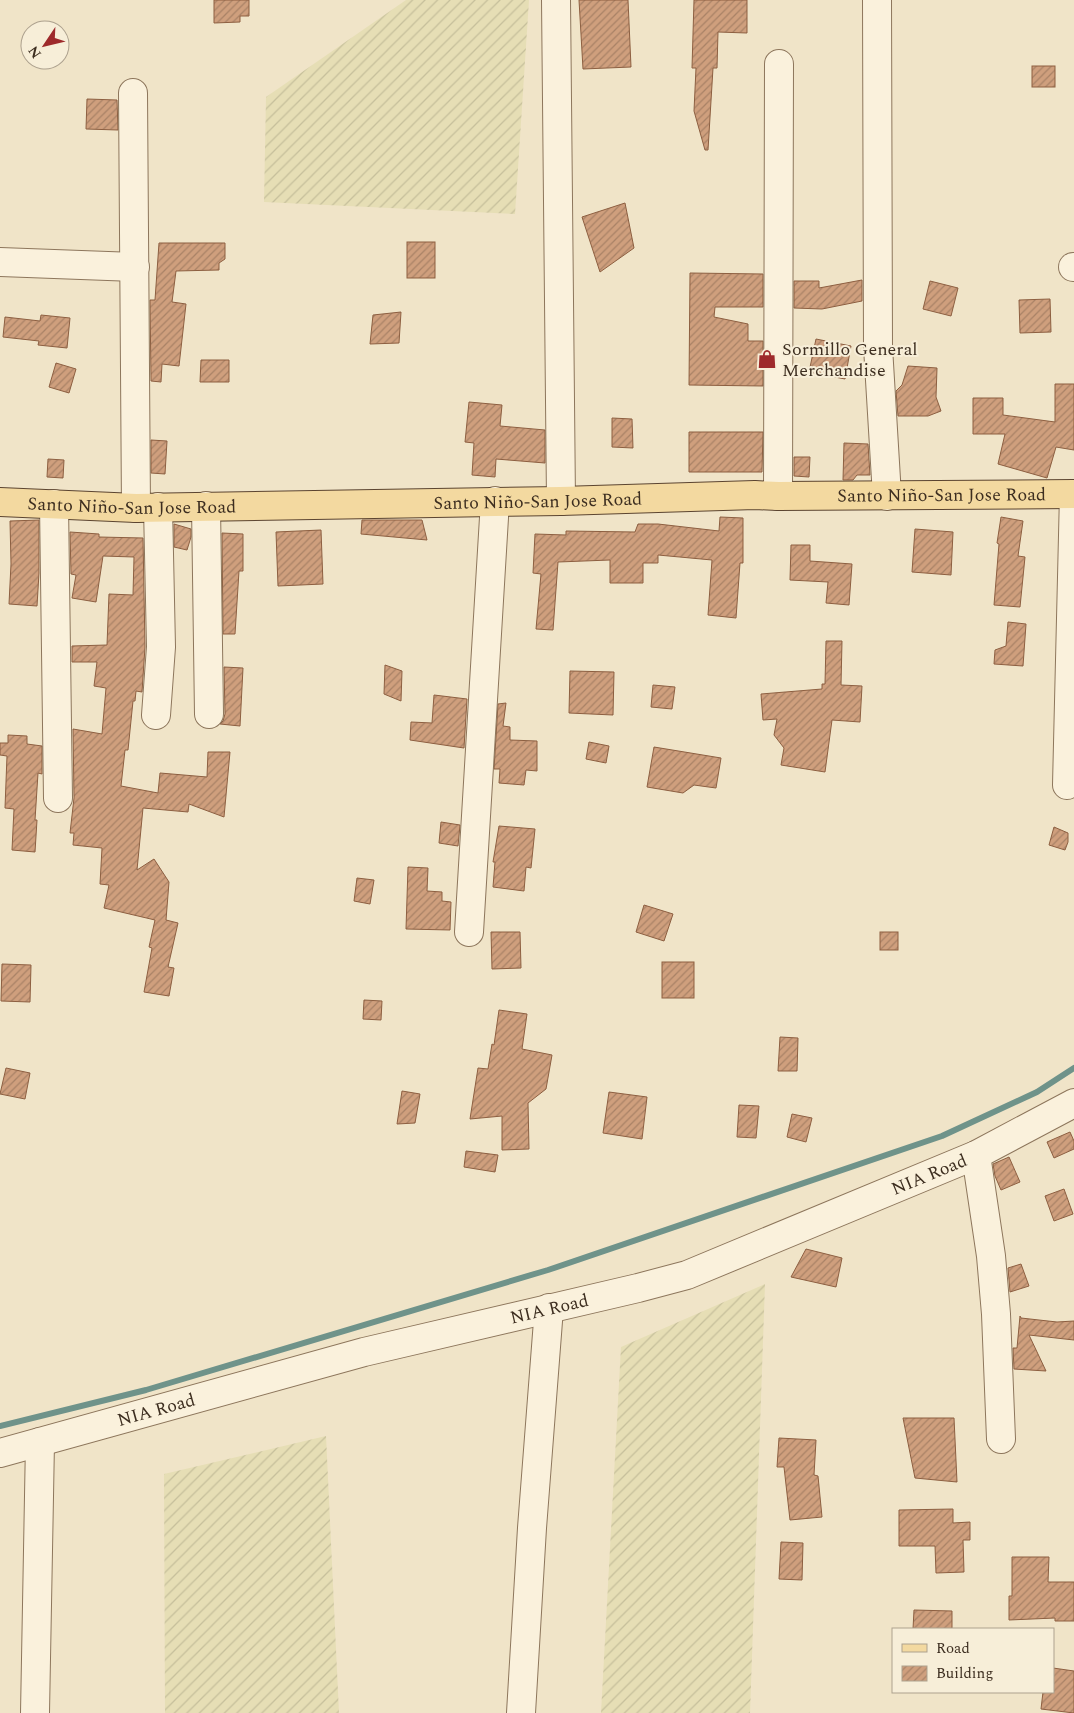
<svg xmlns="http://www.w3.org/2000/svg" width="1074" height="1713" font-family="Spectral,serif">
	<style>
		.farmland { fill: url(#farmland-furrows) }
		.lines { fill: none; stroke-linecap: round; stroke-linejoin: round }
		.stream { stroke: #6f938a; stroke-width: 6 }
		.building { fill: url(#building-hatch); stroke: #8d5f41 }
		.minor-casing { stroke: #8d765c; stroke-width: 30 }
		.major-casing { stroke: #5b4430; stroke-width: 30 }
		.minor { stroke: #faf1dc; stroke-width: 28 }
		.major { stroke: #f3d9a0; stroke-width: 28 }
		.labels { text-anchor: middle; stroke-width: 4; stroke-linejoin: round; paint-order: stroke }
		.poi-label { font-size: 18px; fill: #3d2e20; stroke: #f7eed8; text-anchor: start }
		.street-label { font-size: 18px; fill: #3d2e20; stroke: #f7eed8 }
	</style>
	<defs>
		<pattern id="farmland-furrows" width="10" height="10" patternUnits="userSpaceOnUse" patternTransform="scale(1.25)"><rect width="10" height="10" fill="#e6deb5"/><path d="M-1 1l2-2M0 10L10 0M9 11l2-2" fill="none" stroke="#c6bf9b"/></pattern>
		<pattern id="building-hatch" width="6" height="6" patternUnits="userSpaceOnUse" patternTransform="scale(1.25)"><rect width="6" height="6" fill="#cf9f7d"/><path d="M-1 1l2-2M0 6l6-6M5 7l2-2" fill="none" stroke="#a98266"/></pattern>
	</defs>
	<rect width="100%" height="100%" fill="#f0e4c8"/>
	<!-- farmland -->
	<g class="farmland">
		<polygon points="406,0 529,0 515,214 264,202 266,97"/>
		<polygon points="765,1284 750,1713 601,1713 621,1347"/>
		<polygon points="326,1436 339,1713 165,1713 164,1474"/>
	</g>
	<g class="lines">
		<!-- stream -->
		<polyline class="stream" points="0,1426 146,1390 548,1270 942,1136 1037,1092 1074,1068"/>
	</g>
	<!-- building -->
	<g class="building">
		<polygon points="214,0 249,0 249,16 240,16 240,22 214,23"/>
		<polygon points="579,0 628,0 631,67 583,69"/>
		<polygon points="694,0 747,0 747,33 718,32 717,68 713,68 708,150 705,150 694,111 696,68 692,68"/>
		<rect x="1032" y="66" width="23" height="21"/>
		<polygon points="87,99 117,100 118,130 86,129"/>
		<polygon points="625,203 634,248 600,272 582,217"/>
		<rect x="407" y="242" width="28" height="36"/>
		<polygon points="159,243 225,243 225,259 219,263 219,270 176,271 172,302 186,304 179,366 162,364 161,382 151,381 150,300 155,300"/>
		<polygon points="690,273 763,274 763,307 715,307 714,317 748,324 748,341 763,341 763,386 689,385"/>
		<polygon points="862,280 862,301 822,309 794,308 794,281 819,281 819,288"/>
		<polygon points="930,281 958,288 951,316 923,309"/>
		<polygon points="1050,299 1051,332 1020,333 1019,300"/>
		<polygon points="401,312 399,343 370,344 373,315"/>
		<polygon points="41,315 70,318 67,348 38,345 39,341 3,337 5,317 40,321"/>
		<polygon points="816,339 851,346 845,379 809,372"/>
		<polygon points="201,360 229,360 229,382 200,382"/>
		<polygon points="56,363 76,369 69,393 49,387"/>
		<polygon points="908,366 937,368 936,397 941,411 928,416 898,416 896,391 902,385"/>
		<polygon points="1055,384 1074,384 1074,450 1056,447 1047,478 998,464 1005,434 973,434 973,398 1003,398 1003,415 1055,422"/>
		<polygon points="469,402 502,405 500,426 545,430 545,463 496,459 495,477 472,475 474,443 465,442"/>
		<polygon points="612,418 632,419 633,448 612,447"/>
		<polygon points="689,432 763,432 762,472 689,472"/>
		<polygon points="151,440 167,441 165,474 151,473"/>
		<polygon points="844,443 868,444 870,475 857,475 853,480 843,480"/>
		<polygon points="794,457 810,457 809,477 794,476"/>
		<polygon points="48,459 64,460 63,478 47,477"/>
		<polygon points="720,517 743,518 743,563 740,563 736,618 708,615 712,560 658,555 658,563 643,563 643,583 610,583 610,560 558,562 553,630 536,629 541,574 533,573 535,534 566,535 566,531 635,532 638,524 658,524 719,531"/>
		<polygon points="1001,517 1023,521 1018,556 1025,557 1020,607 994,605 999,544 997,543"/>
		<polygon points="39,520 39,573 37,606 9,604 11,564 10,521"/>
		<polygon points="362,520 422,520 427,540 361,534"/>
		<polygon points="174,524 191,529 191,537 187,550 174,547"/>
		<polygon points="915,529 953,532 951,575 912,572"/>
		<polygon points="321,530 323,584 278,586 276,532"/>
		<polygon points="70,532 99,534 99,537 143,538 145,647 142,692 136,691 135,701 133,701 128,750 125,750 121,786 158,793 160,773 207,777 208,752 230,752 224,817 189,804 188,812 143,808 137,870 154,859 169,882 166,920 178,923 168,967 174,968 169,996 144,992 152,948 149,947 155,920 104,908 109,885 100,884 102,848 73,845 74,833 70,833 74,798 73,729 102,734 106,688 94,686 97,662 72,662 72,646 107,645 109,594 133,595 134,557 103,556 96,602 72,598 76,575 71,574"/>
		<polygon points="222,533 243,534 243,571 239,571 235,634 223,634"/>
		<polygon points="791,545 810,545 810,561 852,564 849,605 826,603 828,582 790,580"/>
		<polygon points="1008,622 1026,624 1023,666 994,664 995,650 1006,646"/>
		<polygon points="826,641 842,641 841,685 862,686 860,722 832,720 825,772 781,765 784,748 774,735 777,719 763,720 761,694 822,689 822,684 825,684"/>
		<polygon points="385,665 402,671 401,701 384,694"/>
		<polygon points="224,667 243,668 240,726 220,724 223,721 225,714"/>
		<polygon points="570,671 614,672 613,715 569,713"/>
		<polygon points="653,685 675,687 672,709 651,707"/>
		<polygon points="434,695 467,699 464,748 410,740 411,722 432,723"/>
		<polygon points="506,703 503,726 510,727 510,740 537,741 537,771 526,770 524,785 499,783 500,769 494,769 498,704"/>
		<polygon points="8,735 27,736 27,744 42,746 42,774 38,773 35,820 37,820 35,852 12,850 14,809 5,808 7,756 0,755 0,743 8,743"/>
		<polygon points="589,742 609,746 606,763 586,759"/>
		<polygon points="654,747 721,758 716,788 694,785 683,793 647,787"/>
		<polygon points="441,822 460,825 458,846 439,843"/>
		<polygon points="499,826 535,829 531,868 526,867 524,891 493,887 495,862 493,862"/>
		<polygon points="1054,827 1068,833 1068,842 1065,850 1049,845"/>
		<polygon points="408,867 428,868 427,891 442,892 442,901 451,902 450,930 406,929"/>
		<polygon points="357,878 374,880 370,904 354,901"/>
		<polygon points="644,905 673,914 664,941 636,932"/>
		<polygon points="491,932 520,932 521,968 492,969"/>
		<rect x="880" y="932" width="18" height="18"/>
		<rect x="662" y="962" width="32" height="36"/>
		<polygon points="2,964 31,965 30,1002 1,1001"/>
		<polygon points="364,1000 382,1001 381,1020 363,1019"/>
		<polygon points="499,1010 527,1014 522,1049 552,1055 546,1089 528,1103 529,1149 502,1150 502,1116 470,1119 478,1068 488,1069 492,1044 494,1045"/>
		<polygon points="780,1037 798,1038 797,1071 778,1071"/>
		<polygon points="6,1068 30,1073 25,1099 0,1094"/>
		<polygon points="402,1091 420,1094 415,1123 397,1124"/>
		<polygon points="609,1092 647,1097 642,1139 603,1133"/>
		<polygon points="739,1105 759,1106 756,1138 737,1137"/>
		<polygon points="792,1114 812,1118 806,1142 787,1137"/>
		<polygon points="1070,1132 1074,1141 1074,1149 1054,1158 1047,1142"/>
		<polygon points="466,1151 498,1155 495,1172 464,1167"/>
		<polygon points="1009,1157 1020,1182 1001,1190 995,1176 993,1164"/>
		<polygon points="1064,1189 1073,1214 1054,1221 1045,1196"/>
		<polygon points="806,1249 842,1258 836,1287 791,1277"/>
		<polygon points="1021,1264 1029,1286 1010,1292 1008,1268"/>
		<polygon points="1020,1316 1021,1318 1057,1322 1074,1321 1074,1340 1029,1335 1046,1371 1014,1369 1013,1348 1017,1348"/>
		<polygon points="903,1418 954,1418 957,1482 915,1478"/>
		<polygon points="779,1438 816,1440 814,1475 818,1476 822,1517 790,1520 784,1467 777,1467"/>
		<polygon points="953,1509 953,1523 970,1522 970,1540 963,1540 964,1572 936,1573 935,1546 899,1546 899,1510"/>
		<polygon points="781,1542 803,1543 802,1580 779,1579"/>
		<polygon points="1012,1557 1049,1557 1048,1582 1074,1582 1074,1621 1055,1621 1055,1618 1009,1620 1009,1596 1012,1596"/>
		<polygon points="914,1610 952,1611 952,1629 913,1629"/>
		<polygon points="1053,1668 1074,1671 1074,1713 1041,1709 1043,1692 1053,1692"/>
	</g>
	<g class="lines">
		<!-- minor casing -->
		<g class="minor-casing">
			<g id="minor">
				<polyline points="556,0 561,501"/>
				<polyline points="877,0 878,347 887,496"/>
				<polyline points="133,93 136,508"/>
				<polyline points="0,262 135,267"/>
				<polyline points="1073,267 1074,267"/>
				<polyline points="778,496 779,64"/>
				<polyline points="54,504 58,798"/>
				<polyline points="206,506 209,714"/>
				<polyline points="156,715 161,647 158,507"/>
				<polyline points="1067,785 1074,494"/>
				<polyline points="469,932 495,501"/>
				<polyline points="976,1155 991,1256 996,1314 1001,1439"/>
				<path id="s1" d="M 0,1453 L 364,1352 L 638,1288 L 687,1275 L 976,1155 L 1074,1103"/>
				<polyline points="35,1713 40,1442"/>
				<polyline points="521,1713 532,1528 549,1308"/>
			</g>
		</g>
		<!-- major casing -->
		<g class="major-casing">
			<g id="major">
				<path id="s2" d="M 0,502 L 136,508 L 561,501 L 755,495 L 778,496 L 1074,494"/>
			</g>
		</g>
		<!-- minor -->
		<use href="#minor" class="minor"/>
		<!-- major -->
		<use href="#major" class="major"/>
	</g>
	<!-- icons -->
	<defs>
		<g id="shop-bare" transform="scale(1.5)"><path d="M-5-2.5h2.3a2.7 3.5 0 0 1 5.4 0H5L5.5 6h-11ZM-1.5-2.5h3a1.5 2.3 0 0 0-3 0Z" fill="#9e2a2b" stroke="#f7eed8" stroke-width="2.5" paint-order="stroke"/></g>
	</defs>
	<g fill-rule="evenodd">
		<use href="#shop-bare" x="767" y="359"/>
	</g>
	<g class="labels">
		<!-- poi labels -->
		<g class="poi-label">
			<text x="782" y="355">Sormillo General<tspan x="782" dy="21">Merchandise</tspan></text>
		</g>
		<!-- street labels -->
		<g class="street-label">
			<text dy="6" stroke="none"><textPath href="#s2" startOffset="942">Santo Niño-San Jose Road</textPath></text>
			<text dy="6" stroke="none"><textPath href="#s2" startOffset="538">Santo Niño-San Jose Road</textPath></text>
			<text dy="6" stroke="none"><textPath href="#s2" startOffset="132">Santo Niño-San Jose Road</textPath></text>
			<text dy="6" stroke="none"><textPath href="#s1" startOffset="972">NIA Road</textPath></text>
			<text dy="6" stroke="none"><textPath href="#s1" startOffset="568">NIA Road</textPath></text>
			<text dy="6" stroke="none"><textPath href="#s1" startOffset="162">NIA Road</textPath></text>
		</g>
	</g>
	<!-- legend -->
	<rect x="892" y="1628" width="162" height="65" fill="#f7eed8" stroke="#ada18e"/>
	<rect x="902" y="1644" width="25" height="8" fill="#f3d9a0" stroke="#ada18e"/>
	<text x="936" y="1653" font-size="15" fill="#3d2e20">Road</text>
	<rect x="902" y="1666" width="25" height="15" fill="url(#building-hatch)" stroke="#ada18e"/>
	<text x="936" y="1678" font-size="15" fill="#3d2e20">Building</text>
	<!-- north arrow -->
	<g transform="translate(45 45) rotate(235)"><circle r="24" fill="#f7eed8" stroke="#ada18e"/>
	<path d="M0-4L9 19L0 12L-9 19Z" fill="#9e2a2b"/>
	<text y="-8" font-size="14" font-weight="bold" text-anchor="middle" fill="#3d2e20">N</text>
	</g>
</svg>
